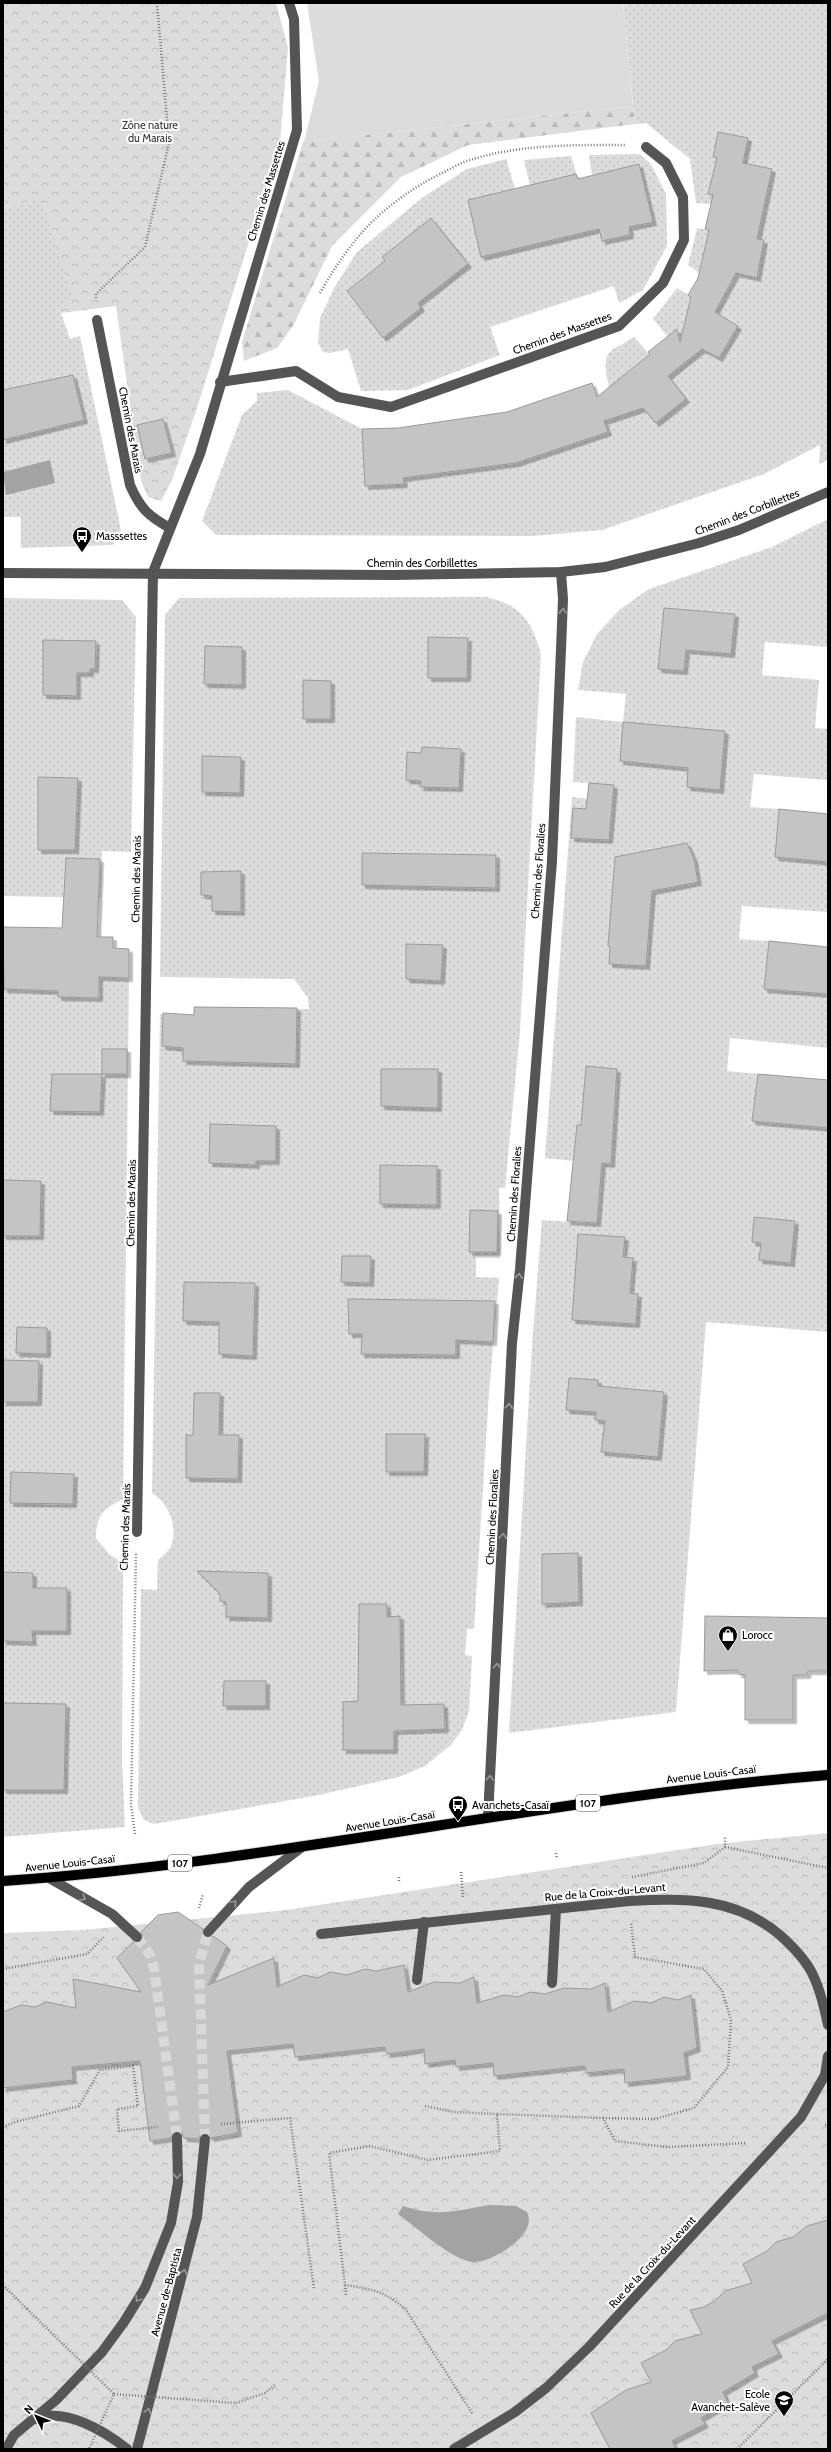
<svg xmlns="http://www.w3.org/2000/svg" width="831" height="2452" font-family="Cabin,sans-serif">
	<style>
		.grass { fill: #dcdcdc }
		.forest { fill: url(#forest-firs) }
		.park { fill: url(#park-crowns) }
		.garden { fill: url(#garden-dots) }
		.water { fill: #a3a3a3 }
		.building { fill: #c4c4c4; stroke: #999; filter: url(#shadow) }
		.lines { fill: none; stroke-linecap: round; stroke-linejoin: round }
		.minor-tunnel { stroke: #d9d9d9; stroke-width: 10; stroke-dasharray: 10 5; stroke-linecap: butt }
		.major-casing { stroke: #dbdbdb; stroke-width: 12 }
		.path { stroke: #777; stroke-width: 2.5; stroke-dasharray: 1 2; stroke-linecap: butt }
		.minor { stroke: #555; stroke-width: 10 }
		.major { stroke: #000; stroke-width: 10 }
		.path-bridge { stroke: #777; stroke-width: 2.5; stroke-dasharray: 1 2; stroke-linecap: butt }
		.oneway { stroke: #999 }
		.labels { text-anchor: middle; stroke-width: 4; stroke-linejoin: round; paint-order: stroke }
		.shield { fill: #fff; stroke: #4c4c4c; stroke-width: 1 }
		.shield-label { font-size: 10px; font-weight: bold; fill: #000 }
		.park-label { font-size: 11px; fill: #333; stroke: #fff }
		.street-label { font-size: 11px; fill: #000; stroke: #fff }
		.poi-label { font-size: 11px; fill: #000; stroke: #fff; text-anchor: start }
	</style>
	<defs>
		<pattern id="forest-firs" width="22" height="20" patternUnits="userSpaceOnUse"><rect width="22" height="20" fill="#dcdcdc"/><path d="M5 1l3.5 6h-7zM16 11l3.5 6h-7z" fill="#bbb"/></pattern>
		<pattern id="park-crowns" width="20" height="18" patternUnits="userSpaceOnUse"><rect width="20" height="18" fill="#dcdcdc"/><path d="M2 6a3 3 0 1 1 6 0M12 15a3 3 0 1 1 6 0" fill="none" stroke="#bbb"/></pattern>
		<pattern id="garden-dots" width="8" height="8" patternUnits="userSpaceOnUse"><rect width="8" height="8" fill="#dcdcdc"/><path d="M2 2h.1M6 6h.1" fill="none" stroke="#bbb" stroke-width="1.8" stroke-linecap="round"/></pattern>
		<filter id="shadow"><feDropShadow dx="3.5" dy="3.5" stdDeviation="0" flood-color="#0004"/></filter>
	</defs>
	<rect width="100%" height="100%" fill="#fff"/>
	<!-- grass -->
	<polygon class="grass" points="307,3 623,3 633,106 304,142 319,81"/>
	<!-- forest -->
	<polygon class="forest" points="633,106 635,124 468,145 401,177 332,246 293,326 277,348 244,361 242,342 303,142"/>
	<!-- park -->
	<g class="park">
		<polygon points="3,3 276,3 288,48 280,142 197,408 172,480 161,501 148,497 141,481 116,306 61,313 42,200 3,208"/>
		<polygon points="828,1833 828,2449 3,2449 3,1933 83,1930 286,1910 717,1844"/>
	</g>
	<!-- garden -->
	<g class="garden">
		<path d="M 623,3 L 828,3 L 828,460 L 819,464 L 820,445 L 764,474 L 602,530 L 533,536 L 216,535 L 202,521 L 242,415 L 257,401 L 257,393 L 288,390 L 362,429 L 404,428 L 420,465 L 422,476 L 498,465 L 535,456 L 608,432 L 604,421 L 619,416 C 614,402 598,363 610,352 C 617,346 627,342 634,337 L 668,376 L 687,360 L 653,319 L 677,288 L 714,311 L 701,274 L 688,265 L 697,228 L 736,235 L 711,204 L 696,203 L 690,159 L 646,123 L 635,124 Z"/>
		<polygon points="640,154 651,164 666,194 667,246 643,290 619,303 614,286 490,327 500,355 408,390 361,391 348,349 330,353 323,352 318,343 320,318 334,288 357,252 423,197 467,169 506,159 515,189 539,224 524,160 571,156 578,179 592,175 589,155"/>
		<polygon points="42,199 72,298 61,313 70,339 80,336 121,530 113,545 21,548 21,517 3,517 3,208"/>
		<polygon points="828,519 828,647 765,642 762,675 819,680 815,728 828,729 828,780 754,774 750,807 779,809 775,857 828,862 828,912 742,906 739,939 769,941 764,989 828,994 828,1048 730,1038 727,1071 758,1074 752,1121 828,1128 828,1332 706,1322 676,1712 509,1733 532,1346 542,1220 585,1223 587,1206 569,1204 573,1161 545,1158 572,797 612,802 614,785 573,782 576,717 623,722 626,694 578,690 583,662 597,634 619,610 649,589 772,547"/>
		<path d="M 486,597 C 521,605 532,621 541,654 L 520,1031 L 505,1188 L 499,1188 L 500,1258 L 476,1258 L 476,1277 L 499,1278 L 489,1393 L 474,1629 L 467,1629 L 465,1655 L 472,1656 L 469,1711 L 462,1730 L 451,1745 L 425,1766 L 399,1777 L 314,1796 L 154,1824 L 144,1820 L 138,1808 L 141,1589 L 157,1590 L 158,1560 C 162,1556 169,1551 171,1546 C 179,1527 168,1503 152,1493 L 160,1014 L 180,1014 L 180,1048 L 296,1049 L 297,1009 L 309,1009 L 308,998 L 294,979 L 160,977 L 165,615 L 179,598 Z"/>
		<polygon points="3,598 122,600 136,617 131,852 102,851 101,898 3,896"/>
		<path d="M 3,969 L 99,998 L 99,977 L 129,978 L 123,1499 C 103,1509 96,1516 96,1538 L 109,1554 L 123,1563 L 122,1762 L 125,1827 L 3,1837 Z"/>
	</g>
	<!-- water -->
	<g class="water">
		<polygon points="50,460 55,483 6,495 3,472"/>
		<path d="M 489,2205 L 516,2206 L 527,2212 C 532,2223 526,2233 517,2241 C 507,2250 490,2261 476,2262 C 456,2264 415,2226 398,2214 L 403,2206 C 435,2217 457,2211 489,2205 Z"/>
	</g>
	<!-- building -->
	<g class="building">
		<polygon points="718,132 748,138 743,163 772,169 757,239 764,240 757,278 736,273 715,312 738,326 719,358 702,349 668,376 686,399 656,423 643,408 604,421 608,432 516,463 403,478 404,484 365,486 362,429 398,428 507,412 592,383 597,397 650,354 648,352 677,329 680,342 691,297 688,295 698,278 709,230 705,229 713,195 708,194 717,158 713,157"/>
		<polygon points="639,164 653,222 629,227 630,235 602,241 599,229 481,257 468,200 576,174 578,179"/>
		<polygon points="431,218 468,264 418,303 421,308 383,338 347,291 385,261 382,257"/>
		<polygon points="73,375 84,420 3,440 3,390"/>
		<polygon points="163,419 172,453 145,459 137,425"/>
		<polygon points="664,608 735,614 731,654 686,650 684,671 658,669"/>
		<polygon points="428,637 468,638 467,678 428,678"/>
		<polygon points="43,640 96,641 95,669 90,669 90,673 77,673 77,696 43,695"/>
		<polygon points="205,646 242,647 242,685 204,684"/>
		<polygon points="303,680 331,681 331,719 303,719"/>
		<polygon points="623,722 725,731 720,790 687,787 688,768 620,761"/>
		<polygon points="422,747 461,749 459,788 420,787 421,781 406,780 407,752 421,753"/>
		<polygon points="202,756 241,757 240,793 202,792"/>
		<polygon points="38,777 78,778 75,850 38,850"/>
		<polygon points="589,783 614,785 609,840 571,838 573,808 586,809"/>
		<polygon points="779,809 828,814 828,862 775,857"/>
		<polygon points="687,843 694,859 698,882 652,891 646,966 609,964 610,947 608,946 615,857"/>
		<polygon points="362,853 496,855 496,888 362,885"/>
		<polygon points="66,858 100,859 97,937 113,937 113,948 129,949 129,978 99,977 99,998 58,997 58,991 4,989 3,927 62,928"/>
		<polygon points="241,871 241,912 212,911 212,896 201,895 201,872"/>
		<polygon points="769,941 828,947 828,994 764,989"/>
		<polygon points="406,944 443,945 441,981 406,979"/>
		<polygon points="194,1007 297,1008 296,1064 183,1061 183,1048 162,1046 163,1013 194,1015"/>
		<rect x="102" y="1049" width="25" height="25"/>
		<polygon points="586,1066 617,1069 611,1164 602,1163 597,1223 567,1221 577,1125 581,1125"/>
		<polygon points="381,1069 438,1069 438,1108 381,1106"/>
		<polygon points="52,1074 102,1074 100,1112 50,1111"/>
		<polygon points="758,1074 828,1080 828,1128 752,1121"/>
		<polygon points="210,1124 276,1126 276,1161 256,1161 256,1165 209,1163"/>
		<polygon points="380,1165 437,1166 437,1205 380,1204"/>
		<polygon points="3,1180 41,1181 40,1236 3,1236"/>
		<polygon points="470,1210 498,1211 497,1252 469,1252"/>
		<polygon points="754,1217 795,1221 791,1263 759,1260 761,1243 752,1242"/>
		<polygon points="578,1234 625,1237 623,1257 633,1258 630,1293 638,1294 636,1324 572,1320"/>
		<polygon points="342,1256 371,1256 370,1283 341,1282"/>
		<polygon points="184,1282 255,1283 253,1356 219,1354 219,1322 183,1321"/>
		<polygon points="348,1299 495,1301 493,1342 456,1340 456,1355 361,1354 362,1334 349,1334"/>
		<polygon points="17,1327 47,1328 47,1354 16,1353"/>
		<polygon points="3,1360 39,1361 38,1402 3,1402"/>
		<polygon points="569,1378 598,1380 598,1386 664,1392 658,1457 601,1452 605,1421 595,1420 596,1412 566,1410"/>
		<polygon points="194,1393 220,1393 219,1435 239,1435 238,1479 186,1478 186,1435 193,1435"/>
		<polygon points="386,1434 425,1434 424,1472 386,1472"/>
		<polygon points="11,1472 74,1474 73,1504 10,1503"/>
		<polygon points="578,1553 579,1602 542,1604 542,1554"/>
		<polygon points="197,1571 268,1573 268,1618 226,1617 226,1602 220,1601 220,1594"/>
		<polygon points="3,1572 33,1573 33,1588 67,1588 67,1631 32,1631 33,1642 3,1641"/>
		<polygon points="359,1604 387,1604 387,1617 400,1616 401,1705 444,1704 445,1729 394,1731 394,1750 343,1750 343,1702 358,1701"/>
		<polygon points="705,1616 828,1618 828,1671 808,1671 807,1675 793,1675 793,1720 745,1720 745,1675 738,1674 738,1670 704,1671"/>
		<polygon points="224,1681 266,1681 266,1706 223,1706"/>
		<polygon points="3,1703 66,1704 64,1790 3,1790"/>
		<polygon points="178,1912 203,1929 204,1937 210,1938 213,1936 227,1946 208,1985 274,1958 277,1987 304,1975 318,1978 330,1972 347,1975 365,1969 376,1971 404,1965 408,1992 434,1982 460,1983 474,1977 477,2003 504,1995 518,1997 530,1992 545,1994 564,1988 591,1989 605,1983 608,2012 634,2001 651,2003 664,1997 678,2000 691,1995 697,2048 684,2053 687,2076 625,2083 624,2069 586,2073 585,2066 494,2076 493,2063 456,2067 455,2060 425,2064 424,2049 387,2054 385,2047 295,2057 293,2044 227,2051 238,2133 211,2138 205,2133 200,2135 199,2139 184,2138 182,2133 176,2131 172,2134 171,2138 150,2141 140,2061 72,2067 73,2080 3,2088 3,2012 21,2005 35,2007 47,2002 76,2008 73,1979 141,1992 117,1958 133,1942 141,1942 143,1938 141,1932 158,1915"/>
		<polygon points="828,2220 828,2313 772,2341 779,2354 752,2367 755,2373 723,2392 728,2403 701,2418 705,2424 672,2441 676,2449 610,2449 591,2413 626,2390 651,2382 641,2363 666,2350 675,2341 702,2334 690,2310 704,2307 716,2300 725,2291 752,2283 743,2264 767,2251 776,2242 793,2237 807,2226"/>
	</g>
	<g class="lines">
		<!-- minor-tunnel -->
		<g class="minor-tunnel">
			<polyline points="137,1937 150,1955 154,1968 177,2137"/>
			<polyline points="205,2139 199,1964 208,1932"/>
		</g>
		<!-- major casing -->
		<g class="major-casing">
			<path id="major" d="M 3,1881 C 280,1862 551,1797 828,1775"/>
		</g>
		<!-- path -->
		<g class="path">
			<path d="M 320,293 C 352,237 382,204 440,174 C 449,170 458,164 467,161 C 518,144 573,145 626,145"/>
			<polyline points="96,298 96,294 145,247 169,143 157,3"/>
			<polyline points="135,1834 131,1805 136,1552"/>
			<polyline points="725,1847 828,1868"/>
			<polyline points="556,1853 557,1859"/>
			<polyline points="461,1872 463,1897"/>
			<polyline points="632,1877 704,1863 725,1847 725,1836"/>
			<polyline points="399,1881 399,1876"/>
			<polyline points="199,1908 203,1894"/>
			<polyline points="3,1969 87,1954 104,1937"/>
			<polyline points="425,2106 454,2112 497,2114"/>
			<polyline points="603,2118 655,2119 694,2108 728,2067 731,2020 722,1991 704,1969 635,1957 631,1923"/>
			<polyline points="221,2124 290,2118 314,2289"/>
			<polyline points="825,2125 828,2125"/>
			<polyline points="3,2127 15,2122 79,2106 100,2070 133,2066 138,2106 117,2109 119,2131 158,2127"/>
			<polyline points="3,2285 27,2309"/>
			<polyline points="345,2285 346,2295"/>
			<polyline points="236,2403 265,2393 276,2384"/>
			<path d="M 472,2413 L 406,2310 C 385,2291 372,2289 345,2285 L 329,2153 L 370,2146 L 428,2160 L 500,2151 L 497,2114 L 603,2118 L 615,2141 L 667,2147 L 747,2143"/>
			<polyline points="737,2449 828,2359"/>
		</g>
		<!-- minor -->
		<g class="minor">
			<path d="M 97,320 L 130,485 C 140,508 148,516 170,528"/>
			<polyline points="220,382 296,371 338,397 391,407 619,326 663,283 684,240 683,197 666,163 646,147"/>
			<polyline points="3,573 394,575 561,572 605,567 699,543 739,530 828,492"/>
			<polyline points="137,1532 153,572 200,454 297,130 294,19 289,3"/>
			<polyline points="488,1817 512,1343 520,1269 552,861 561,649 563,599 561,572"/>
			<polyline points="49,1878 112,1914 137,1937"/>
			<polyline points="208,1932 249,1887 302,1847"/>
			<path d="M 321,1934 L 629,1901 C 685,1898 736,1897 781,1936 C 792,1946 805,1959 812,1973 C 820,1989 824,2007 828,2025"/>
			<polyline points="417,1980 424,1922"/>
			<polyline points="552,1983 556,1909"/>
			<path d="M 37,2419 C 65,2407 106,2432 127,2449"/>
			<polyline points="6,2449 14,2435 56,2400 102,2352 124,2322 145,2288 171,2223 178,2182 177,2137"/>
			<polyline points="137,2449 197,2217 205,2139"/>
			<polyline points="454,2449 515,2412 546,2388 589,2347 801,2117 825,2075 828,2056"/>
		</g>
		<!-- major -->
		<use href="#major" class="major"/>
		<!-- path-bridge -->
		<g class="path-bridge">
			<polyline points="27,2309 114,2394 89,2449"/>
			<polyline points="114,2394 236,2403"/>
		</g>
	</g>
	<!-- one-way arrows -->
	<defs><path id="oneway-chevron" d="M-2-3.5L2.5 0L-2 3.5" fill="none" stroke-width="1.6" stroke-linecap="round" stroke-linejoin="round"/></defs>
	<g class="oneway">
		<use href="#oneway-chevron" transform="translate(563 611) rotate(-88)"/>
		<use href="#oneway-chevron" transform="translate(519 1276) rotate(-84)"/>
		<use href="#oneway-chevron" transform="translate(509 1406) rotate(-87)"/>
		<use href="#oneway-chevron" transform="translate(503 1536) rotate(-87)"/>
		<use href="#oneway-chevron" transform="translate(497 1666) rotate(-87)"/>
		<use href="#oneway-chevron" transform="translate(490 1778) rotate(-86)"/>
		<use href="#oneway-chevron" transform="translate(83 1898) rotate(30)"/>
		<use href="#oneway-chevron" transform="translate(234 1903) rotate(-47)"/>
		<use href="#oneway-chevron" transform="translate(177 2176) rotate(91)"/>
		<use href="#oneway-chevron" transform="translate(184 2272) rotate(-76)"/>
		<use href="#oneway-chevron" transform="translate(138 2299) rotate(122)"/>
		<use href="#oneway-chevron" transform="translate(148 2411) rotate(-75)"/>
	</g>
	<!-- icons -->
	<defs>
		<g id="bus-pin" transform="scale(1)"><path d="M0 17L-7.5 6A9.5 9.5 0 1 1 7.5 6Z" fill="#000" stroke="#fff"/><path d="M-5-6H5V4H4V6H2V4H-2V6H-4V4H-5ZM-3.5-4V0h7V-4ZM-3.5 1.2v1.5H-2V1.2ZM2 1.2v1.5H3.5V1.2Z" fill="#fff"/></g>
		<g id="shop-pin" transform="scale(1)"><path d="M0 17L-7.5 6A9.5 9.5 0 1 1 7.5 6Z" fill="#000" stroke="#fff"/><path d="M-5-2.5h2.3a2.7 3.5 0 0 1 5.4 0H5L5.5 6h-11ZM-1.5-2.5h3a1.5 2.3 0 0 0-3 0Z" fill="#fff"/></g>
		<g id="school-pin" transform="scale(1)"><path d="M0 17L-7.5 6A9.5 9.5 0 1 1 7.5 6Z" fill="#000" stroke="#fff"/><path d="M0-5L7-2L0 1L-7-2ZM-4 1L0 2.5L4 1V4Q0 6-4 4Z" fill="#fff"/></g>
	</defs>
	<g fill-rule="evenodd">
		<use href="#bus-pin" x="82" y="536"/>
		<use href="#shop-pin" x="728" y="1635"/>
		<use href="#bus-pin" x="458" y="1805"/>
		<use href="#school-pin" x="784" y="2400"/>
	</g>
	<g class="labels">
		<!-- shield labels -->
		<g class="shield">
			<rect x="576" y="1795" width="24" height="16" rx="3"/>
			<rect x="168" y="1855" width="24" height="16" rx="3"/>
		</g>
		<g class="shield-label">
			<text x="588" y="1807">107</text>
			<text x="180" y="1867">107</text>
		</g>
		<!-- park labels -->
		<g class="park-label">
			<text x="150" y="129">Zône nature<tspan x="150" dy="13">du Marais</tspan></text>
		</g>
		<!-- street labels -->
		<g class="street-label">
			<text transform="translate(266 191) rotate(-73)" y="4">Chemin des Massettes</text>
			<text transform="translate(562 333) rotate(-20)" y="4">Chemin des Massettes</text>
			<text transform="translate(131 430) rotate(79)" y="4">Chemin des Marais</text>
			<text transform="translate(747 512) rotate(-21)" y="4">Chemin des Corbillettes</text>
			<text x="422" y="567">Chemin des Corbillettes</text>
			<text transform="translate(538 871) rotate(-86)" y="4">Chemin des Floralies</text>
			<text transform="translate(136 879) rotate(-89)" y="4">Chemin des Marais</text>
			<text transform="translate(514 1194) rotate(-86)" y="4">Chemin des Floralies</text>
			<text transform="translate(131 1203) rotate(-89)" y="4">Chemin des Marais</text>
			<text transform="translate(492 1517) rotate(-87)" y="4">Chemin des Floralies</text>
			<text transform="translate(125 1527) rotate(-88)" y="4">Chemin des Marais</text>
			<text transform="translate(711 1774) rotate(-7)" y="4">Avenue Louis-Casaï</text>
			<text transform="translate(390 1821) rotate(-9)" y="4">Avenue Louis-Casaï</text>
			<text transform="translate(70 1863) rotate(-6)" y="4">Avenue Louis-Casaï</text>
			<text transform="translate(605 1892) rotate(-5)" y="4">Rue de la Croix-du-Levant</text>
			<text transform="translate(652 2262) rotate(-47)" y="4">Rue de la Croix-du-Levant</text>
			<text transform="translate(166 2292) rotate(-75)" y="4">Avenue de-Baptista</text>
		</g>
		<!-- poi labels -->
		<g class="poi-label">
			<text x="96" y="540">Masssettes</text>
			<text x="742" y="1639">Lorocc</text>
			<text x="472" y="1809">Avanchets-Casaï</text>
			<text x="770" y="2398" text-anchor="end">Ecole<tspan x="770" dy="13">Avanchet-Salève</tspan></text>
		</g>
	</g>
	<!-- border -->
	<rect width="831" height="2452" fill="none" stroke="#000000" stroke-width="8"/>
	<!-- north arrow -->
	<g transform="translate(36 2416) rotate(313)" stroke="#ffffff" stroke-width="3" paint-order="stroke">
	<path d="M0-3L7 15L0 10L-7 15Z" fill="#000000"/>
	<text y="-6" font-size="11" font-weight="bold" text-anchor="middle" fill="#000000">N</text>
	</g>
</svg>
